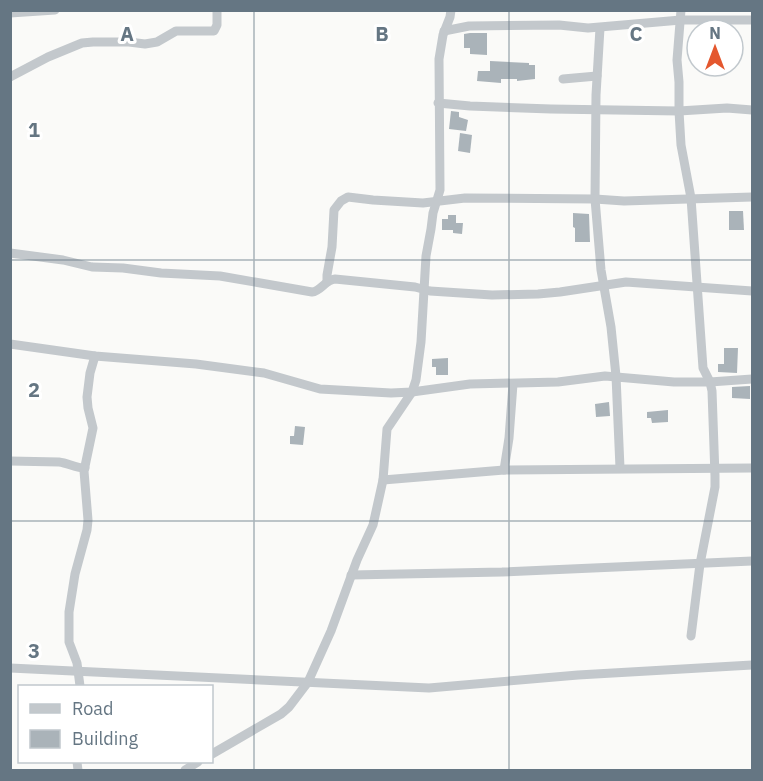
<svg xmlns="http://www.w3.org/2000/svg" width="763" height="781" font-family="'IBM Plex Sans',sans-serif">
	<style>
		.building { fill: #aab3b9 }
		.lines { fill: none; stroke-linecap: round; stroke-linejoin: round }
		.minor { stroke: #c3c8cc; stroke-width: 9 }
		.grid { fill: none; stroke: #657683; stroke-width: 1.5; stroke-opacity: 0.55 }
		.grid-label { font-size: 20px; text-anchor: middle; font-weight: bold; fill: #657683; stroke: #fff; stroke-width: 6; stroke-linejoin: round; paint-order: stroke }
	</style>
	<rect width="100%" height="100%" fill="#fafaf8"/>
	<!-- building -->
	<g class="building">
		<polygon points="470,33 487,33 487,55 470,54 470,48 464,48 464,34"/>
		<polygon points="490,61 529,63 529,65 535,65 535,79 517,81 517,79 501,79 501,83 477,81 478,71 490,71"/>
		<polygon points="451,111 459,112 459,117 468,120 466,131 449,129"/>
		<polygon points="460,133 472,135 470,153 458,151"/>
		<polygon points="729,211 743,211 744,230 729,230"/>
		<polygon points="573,213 589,214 590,242 575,242 575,228 573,227"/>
		<polygon points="448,215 456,215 456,223 463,223 462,234 453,233 453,230 442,230 442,219 448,219"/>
		<polygon points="724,348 738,348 737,373 718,372 718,364 724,364"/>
		<polygon points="448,358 448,375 436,375 436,367 432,367 432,359"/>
		<polygon points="750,386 750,399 732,398 732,387"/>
		<polygon points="609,402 610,416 596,417 595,404"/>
		<polygon points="668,410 668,422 652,423 651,418 647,418 647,412"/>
		<polygon points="295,426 305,427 303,445 290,444 290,436 294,436"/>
	</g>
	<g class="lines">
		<!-- minor -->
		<g class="minor">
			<polyline points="681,10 677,60 679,82 679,111 681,145 691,198 703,368 710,382 712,391 715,476 715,487 700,564 691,636"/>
			<polyline points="10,13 55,10"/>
			<polyline points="600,28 596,95 595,199 601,270 611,327 616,376 620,468"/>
			<polyline points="444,31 469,26 559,25 588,28 681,20 752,20"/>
			<polyline points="10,77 48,57 82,43 93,42 129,42 145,44 157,42 176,31 214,31 217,25 217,10"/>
			<polyline points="563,79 597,76"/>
			<polyline points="438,103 470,106 551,109 679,111 727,108 752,110"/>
			<path d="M 10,253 L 63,260 L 92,267 L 123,268 L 161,273 L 220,276 L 312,292 C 321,291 325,280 335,279 L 415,287 L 430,291 L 492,295 L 538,294 L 560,292 L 626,282 L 752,291"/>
			<polyline points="327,282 327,275 332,247 334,210 341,201 348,197 373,200 423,203 465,198 595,199 624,201 752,197"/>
			<polyline points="10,344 95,356 196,364 264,373 320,389 391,393 412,392 470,384 558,382 605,376 674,382 710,382 752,379"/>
			<path d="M 10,461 L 59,462 C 68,463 76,468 85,468"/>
			<polyline points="504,470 509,438 513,384"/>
			<polyline points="383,480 504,470 752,468"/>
			<polyline points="351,575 502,572 752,561"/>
			<polyline points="10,668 429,688 578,675 752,665"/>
			<polyline points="80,686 77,663 69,642 69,612 75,574 87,530 88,520 84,471 93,428 88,408 87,397 90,373 95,356"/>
			<polyline points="212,754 281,714 289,707 308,682 331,631 357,560 373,525 383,480 387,429 412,392 416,380 421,342 426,256 431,229 433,213 440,190 439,59 443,35 450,17 451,10"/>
			<polyline points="77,762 78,770"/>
			<polyline points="185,770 198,762"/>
		</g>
	</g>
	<!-- grid -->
	<path class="grid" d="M 254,10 L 254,770M 509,10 L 509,770M 10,260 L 752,260M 10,521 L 752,521"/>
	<g class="grid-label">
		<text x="127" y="41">A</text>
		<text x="382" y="41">B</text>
		<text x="636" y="41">C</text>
		<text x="34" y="137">1</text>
		<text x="34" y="397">2</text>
		<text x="34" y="658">3</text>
	</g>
	<!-- border -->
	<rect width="763" height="781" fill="none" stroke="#657683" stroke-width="24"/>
	<!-- legend -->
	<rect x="18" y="685" width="195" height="78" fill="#ffffff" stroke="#c1c8cd" stroke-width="1.5"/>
	<rect x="30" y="704" width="30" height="9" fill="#c3c8cc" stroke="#c1c8cd" stroke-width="1.5"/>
	<text x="72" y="715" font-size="18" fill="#657683">Road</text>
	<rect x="30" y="730" width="30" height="18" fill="#aab3b9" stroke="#c1c8cd" stroke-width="1.5"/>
	<text x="72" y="745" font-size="18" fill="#657683">Building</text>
	<!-- north arrow -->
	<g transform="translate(715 48)"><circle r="28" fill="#ffffff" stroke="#c1c8cd" stroke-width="1.5"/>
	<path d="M0-4.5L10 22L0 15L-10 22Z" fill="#e4572e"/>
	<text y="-9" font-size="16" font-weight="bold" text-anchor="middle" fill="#657683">N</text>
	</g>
</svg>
